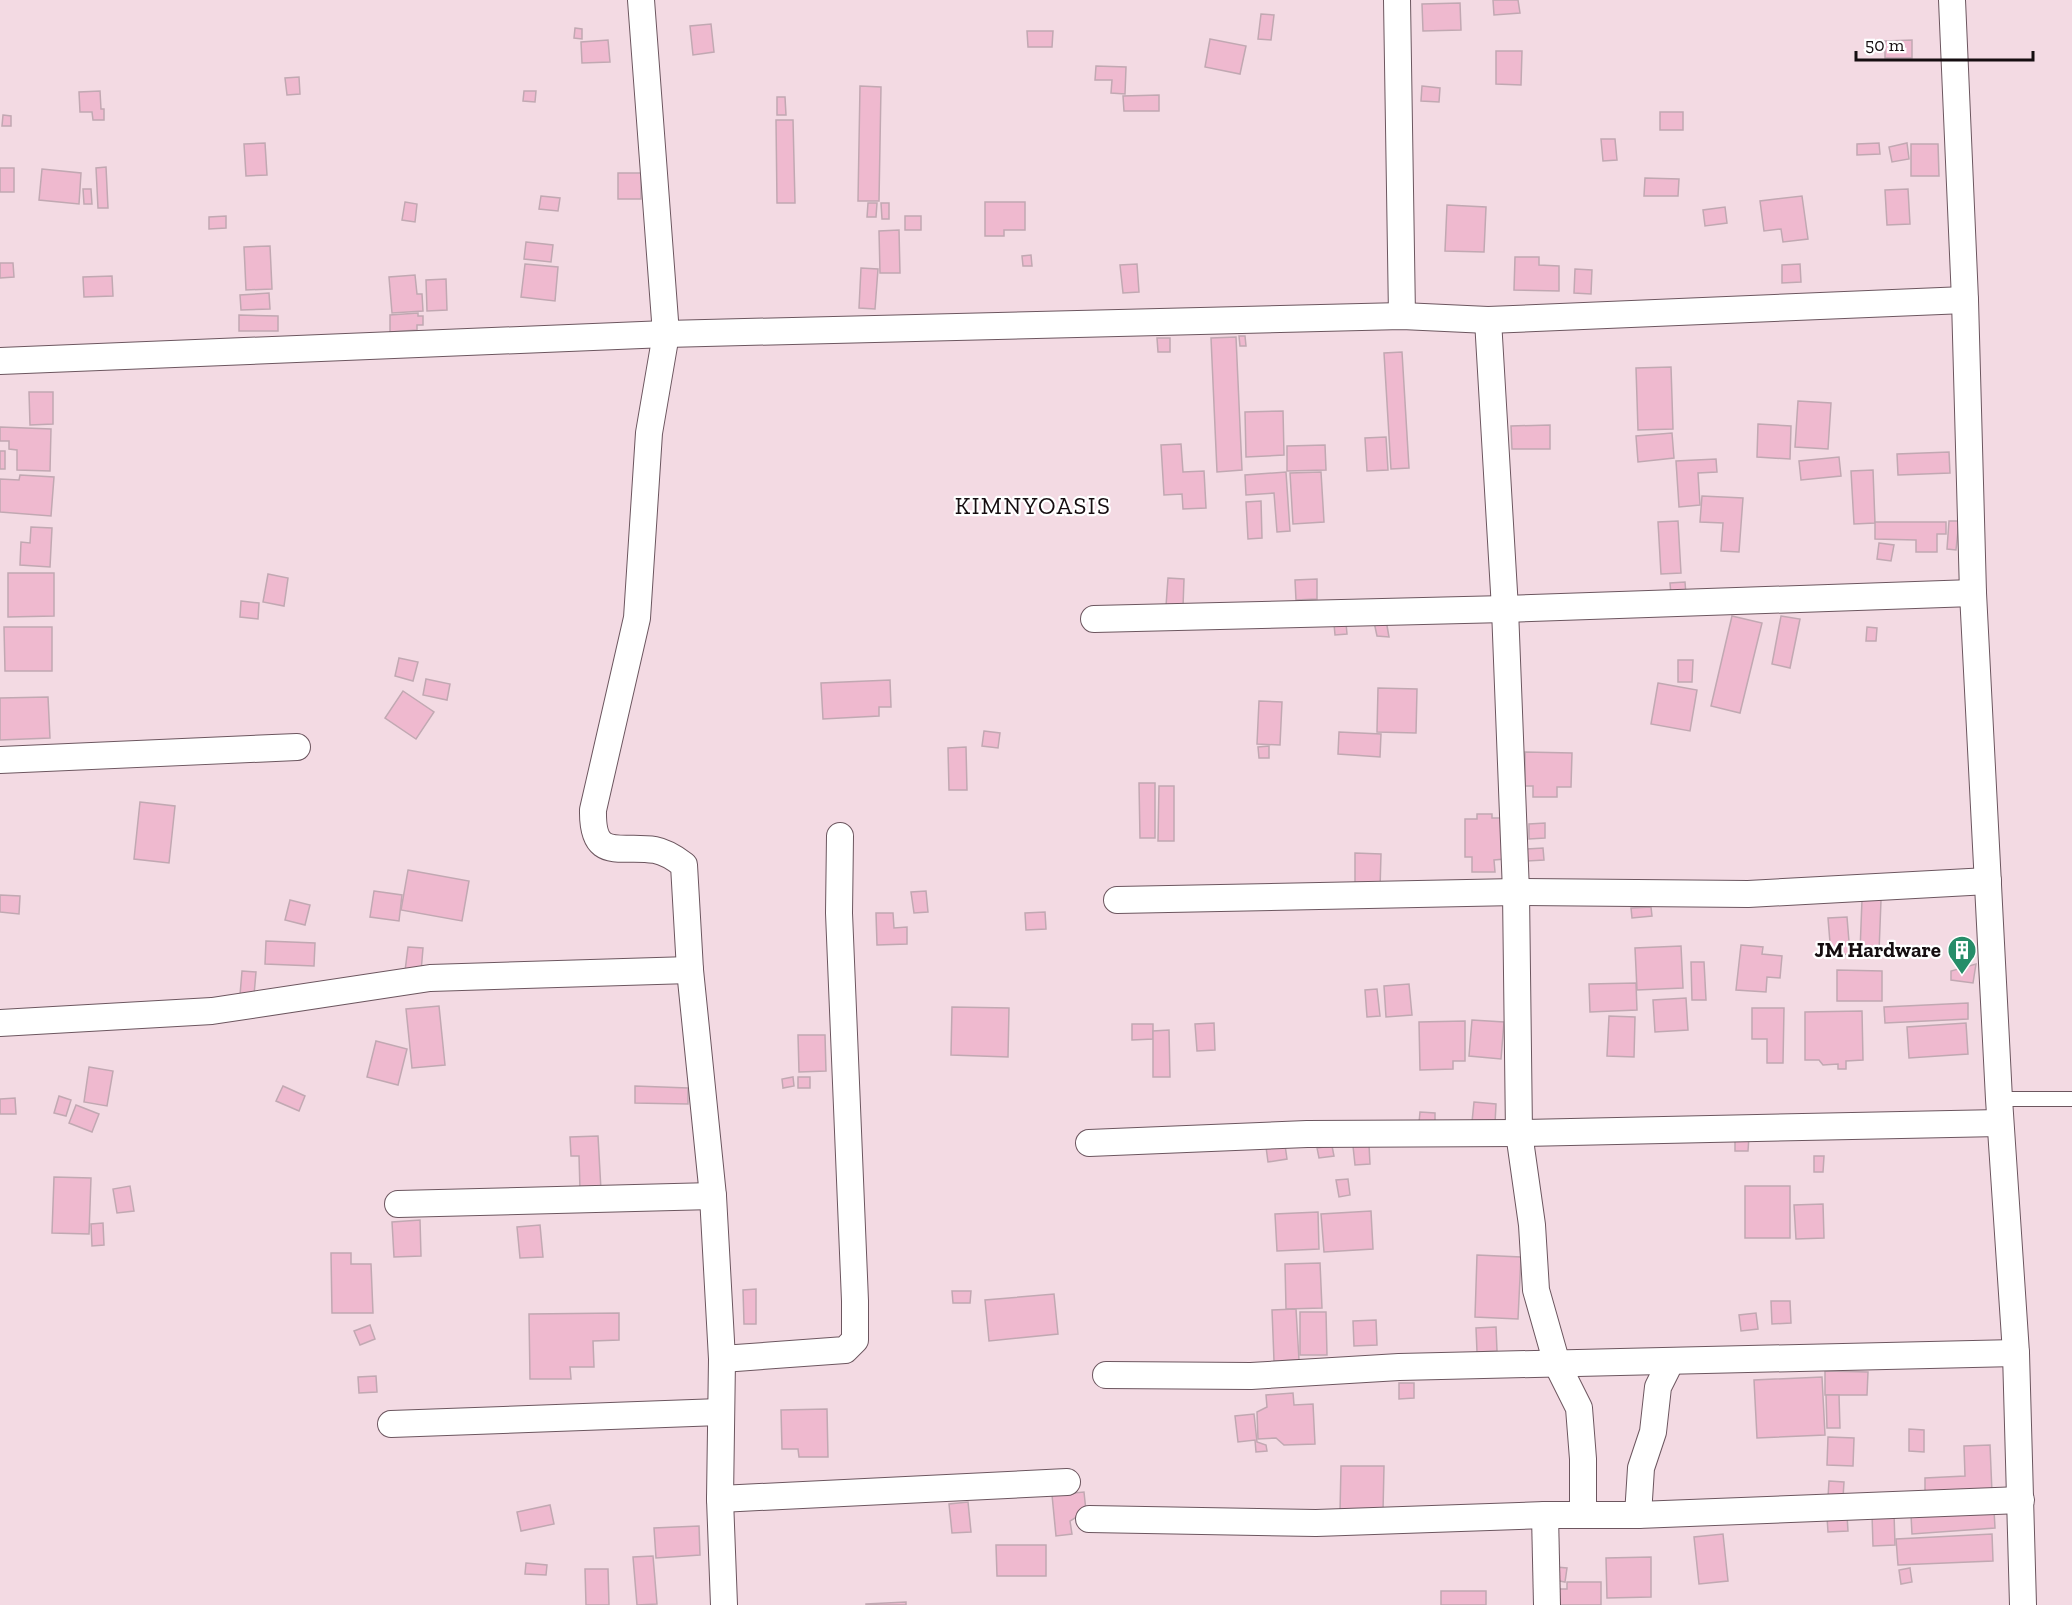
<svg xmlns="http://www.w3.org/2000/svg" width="2072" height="1605" font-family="'Zilla Slab',serif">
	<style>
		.building { fill: #efb9cf; stroke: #c1a8b2; stroke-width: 1.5 }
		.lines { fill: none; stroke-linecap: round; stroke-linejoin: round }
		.service-casing { stroke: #6c565f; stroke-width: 16 }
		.minor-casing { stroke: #6c565f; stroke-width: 28 }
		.service { stroke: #fff; stroke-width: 14 }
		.minor { stroke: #fff; stroke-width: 26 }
		.labels { text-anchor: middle; stroke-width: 4.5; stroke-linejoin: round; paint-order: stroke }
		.poi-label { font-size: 21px; font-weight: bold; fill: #150d10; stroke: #fff; text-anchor: end }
		.quarter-label { font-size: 24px; letter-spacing: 1.5px; fill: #150d10; stroke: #fff }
	</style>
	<rect width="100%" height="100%" fill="#f3dae3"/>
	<!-- building -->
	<g class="building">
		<polygon points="1493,0 1518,0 1520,13 1494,15"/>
		<polygon points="1460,3 1461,30 1423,31 1422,4"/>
		<polygon points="1261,14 1274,15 1271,40 1258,39"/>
		<polygon points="711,24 714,52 693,55 690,26"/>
		<polygon points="575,28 582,29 582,39 574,38"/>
		<polygon points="1027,31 1053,31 1052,47 1028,47"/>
		<polygon points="1210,39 1246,46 1240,74 1205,67"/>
		<polygon points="608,40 610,62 582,63 581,42"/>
		<polygon points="1912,40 1912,58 1885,58 1885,41"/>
		<polygon points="1496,51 1522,51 1521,85 1496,84"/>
		<polygon points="1096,66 1126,67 1125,94 1111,93 1112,80 1095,80"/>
		<polygon points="299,77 300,94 287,95 285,78"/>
		<polygon points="860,86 881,87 879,201 858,201"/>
		<polygon points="1422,86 1440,88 1439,102 1421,101"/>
		<polygon points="100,91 101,109 104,109 104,120 93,120 92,112 80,112 79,92"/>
		<polygon points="524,91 536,91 535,102 523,101"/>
		<polygon points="1159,95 1159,111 1124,111 1123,96"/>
		<polygon points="777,97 785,97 786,115 777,115"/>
		<rect x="1660" y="112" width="23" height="18"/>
		<polygon points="3,115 11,116 11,126 2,126"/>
		<polygon points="776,120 793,120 795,203 777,203"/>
		<polygon points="1601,139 1615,139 1617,160 1603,161"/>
		<polygon points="265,143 267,175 246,176 244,144"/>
		<polygon points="1879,143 1880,154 1857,155 1857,144"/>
		<polygon points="1907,143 1909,159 1892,162 1889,147"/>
		<polygon points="1911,144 1938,144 1939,176 1911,176"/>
		<polygon points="106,167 108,208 98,208 96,168"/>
		<rect x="0" y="168" width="14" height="24"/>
		<polygon points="42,169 81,173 79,204 39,200"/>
		<rect x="618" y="173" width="23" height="26"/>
		<polygon points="1645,178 1679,179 1678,196 1644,196"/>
		<polygon points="83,189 91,189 92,204 84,204"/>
		<polygon points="1908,189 1910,224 1887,225 1885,190"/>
		<polygon points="541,196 560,198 558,211 539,209"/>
		<polygon points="1802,196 1808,239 1783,242 1781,229 1764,231 1760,201"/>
		<polygon points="405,202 417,204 415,222 402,220"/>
		<polygon points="985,202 1025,202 1025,230 1004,230 1004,236 985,236"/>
		<polygon points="868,203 877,203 876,217 867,217"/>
		<polygon points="881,203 889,203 889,219 882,219"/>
		<polygon points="1447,205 1486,207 1484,252 1445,251"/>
		<polygon points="1725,207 1727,223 1705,226 1703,210"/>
		<polygon points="226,216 226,228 209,229 209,217"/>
		<rect x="905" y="216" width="16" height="14"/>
		<polygon points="899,230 900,273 880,273 879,231"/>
		<polygon points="526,242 553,245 551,262 524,259"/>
		<polygon points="270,246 272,289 246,290 244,247"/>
		<polygon points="1031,255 1032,266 1023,266 1022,256"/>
		<polygon points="1515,257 1539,257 1539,265 1559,266 1559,291 1514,290"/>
		<polygon points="0,263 13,263 14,277 0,278"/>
		<polygon points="525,264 558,267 555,301 521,297"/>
		<polygon points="1137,264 1139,292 1123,293 1120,265"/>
		<polygon points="1800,264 1801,282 1782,283 1782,265"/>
		<polygon points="861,268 878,269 875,309 859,308"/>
		<polygon points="1575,269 1592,270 1591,294 1574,293"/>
		<polygon points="415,275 417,294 422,294 423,311 392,313 389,277"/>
		<polygon points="112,276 113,296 84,297 83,277"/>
		<polygon points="446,279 447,310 427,311 426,280"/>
		<polygon points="269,293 270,309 241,310 240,295"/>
		<polygon points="418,313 418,316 423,316 423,325 417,325 417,330 390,332 390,315"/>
		<polygon points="239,315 278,316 278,331 239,331"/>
		<polygon points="1239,336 1245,336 1246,346 1240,346"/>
		<polygon points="1236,337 1242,470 1217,472 1211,338"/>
		<polygon points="1157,338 1170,338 1170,352 1158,352"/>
		<polygon points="1402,352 1409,468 1391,469 1384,353"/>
		<polygon points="1671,367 1673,429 1638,430 1636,368"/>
		<polygon points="29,392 53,392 53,424 30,425"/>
		<polygon points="1798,401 1831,403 1828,449 1795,447"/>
		<polygon points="1283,411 1284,455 1246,457 1245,412"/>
		<polygon points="1758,424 1791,426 1790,459 1757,457"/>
		<polygon points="1550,425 1550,449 1512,449 1511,426"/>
		<polygon points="0,427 51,429 50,471 17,470 17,450 9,449 9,441 0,441"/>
		<polygon points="1672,433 1674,458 1638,462 1636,436"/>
		<polygon points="1386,437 1388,470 1367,471 1365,438"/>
		<polygon points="1181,444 1183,472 1204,471 1206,508 1183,509 1182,494 1164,495 1161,445"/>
		<polygon points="1325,445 1326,470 1287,471 1287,446"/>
		<rect x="0" y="451" width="5" height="18"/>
		<polygon points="1949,452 1950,473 1898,475 1897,454"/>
		<polygon points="1839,457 1841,476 1801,480 1799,461"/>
		<polygon points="1716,459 1717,472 1698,473 1700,505 1679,507 1676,461"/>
		<polygon points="1873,470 1875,523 1854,524 1851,471"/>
		<polygon points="1286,472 1290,531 1277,532 1274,493 1246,495 1245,475"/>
		<polygon points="1321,472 1324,522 1293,524 1290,473"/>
		<polygon points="20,475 54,477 51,516 0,512 0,479 19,480"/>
		<polygon points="1702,496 1743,498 1739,552 1721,551 1723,523 1700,522"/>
		<polygon points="1261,501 1262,538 1248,539 1246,502"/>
		<polygon points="1678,521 1681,573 1661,574 1658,522"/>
		<polygon points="1949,521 1959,521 1956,550 1947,549"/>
		<polygon points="1875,522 1946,522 1946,534 1937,534 1937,552 1916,552 1916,540 1875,539"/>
		<polygon points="31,527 52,528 50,567 20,565 21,542 30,543"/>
		<polygon points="1879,543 1894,545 1891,561 1877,559"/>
		<polygon points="8,573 54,573 54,616 8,617"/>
		<polygon points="268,574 288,578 284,606 263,602"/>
		<polygon points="1168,578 1184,579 1183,607 1166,606"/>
		<polygon points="1317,579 1317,599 1296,600 1295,580"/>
		<polygon points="1685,582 1686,595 1671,595 1670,583"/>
		<polygon points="241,601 259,603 258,619 240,617"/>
		<polygon points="1732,616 1762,623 1740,713 1711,706"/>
		<polygon points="1781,616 1800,619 1790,668 1772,664"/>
		<polygon points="1386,620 1389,637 1377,636 1374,622"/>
		<polygon points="1346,623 1347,634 1335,635 1334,624"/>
		<polygon points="4,627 52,627 52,671 5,671"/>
		<polygon points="1867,627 1877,628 1876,641 1866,641"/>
		<polygon points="399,658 418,662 413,681 395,676"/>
		<polygon points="1678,660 1693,660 1692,682 1678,682"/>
		<polygon points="426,679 450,684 447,700 423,695"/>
		<polygon points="890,680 891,707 879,707 879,716 823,719 821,683"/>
		<polygon points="1658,683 1697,690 1690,731 1651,724"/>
		<polygon points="1378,688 1417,689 1416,733 1377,732"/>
		<polygon points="403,691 434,712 416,739 385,718"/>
		<polygon points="48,697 50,738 0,740 0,698"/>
		<polygon points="1259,701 1282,702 1280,745 1257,744"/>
		<polygon points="984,731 1000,733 998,748 982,746"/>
		<polygon points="1339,732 1381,734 1380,757 1338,754"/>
		<polygon points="1269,746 1269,758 1259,758 1258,747"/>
		<polygon points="966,747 967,790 949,790 948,748"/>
		<polygon points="1525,752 1572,753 1571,787 1557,787 1557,797 1533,797 1533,786 1525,786"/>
		<polygon points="1139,783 1155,783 1155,838 1140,838"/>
		<polygon points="1159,786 1174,786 1174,841 1158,841"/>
		<polygon points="140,802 175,806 169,863 134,859"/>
		<polygon points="1477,814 1492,814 1492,818 1504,818 1505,859 1494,860 1495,872 1472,872 1472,857 1465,857 1465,819 1477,819"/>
		<polygon points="1545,823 1545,838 1529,839 1529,824"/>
		<polygon points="1543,848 1544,860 1527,861 1527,849"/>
		<polygon points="1355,853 1381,854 1380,889 1355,889"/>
		<polygon points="408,870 469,881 462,921 401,910"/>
		<polygon points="374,891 402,895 399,921 370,917"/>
		<polygon points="926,891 928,912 914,913 911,892"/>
		<polygon points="0,895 20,896 19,914 0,912"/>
		<polygon points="290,900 310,905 305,925 285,920"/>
		<polygon points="1862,900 1881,900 1879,952 1860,951"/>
		<polygon points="1651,907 1652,916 1632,918 1631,908"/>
		<polygon points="1045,912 1046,929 1026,930 1025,913"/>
		<polygon points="876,913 893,913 894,928 907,927 907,944 877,945"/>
		<polygon points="1847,917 1850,954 1831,955 1828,918"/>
		<polygon points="266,941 315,943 314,966 265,964"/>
		<polygon points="1741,945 1763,947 1762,954 1782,956 1780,978 1767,977 1766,992 1736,990"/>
		<polygon points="1681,946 1683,988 1637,990 1635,948"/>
		<polygon points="408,947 423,948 421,972 405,971"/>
		<polygon points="1691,962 1704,962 1706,1000 1692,1000"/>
		<polygon points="1976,964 1973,983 1951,980 1951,971"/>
		<polygon points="1837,970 1882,971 1882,1001 1837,1001"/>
		<polygon points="242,971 256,972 254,995 240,995"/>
		<polygon points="1636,983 1637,1010 1590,1012 1589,984"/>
		<polygon points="1409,984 1412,1015 1386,1017 1384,986"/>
		<polygon points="1377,989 1380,1016 1367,1017 1365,990"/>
		<polygon points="1686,998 1688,1030 1655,1032 1653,1000"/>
		<polygon points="1968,1003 1968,1019 1885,1023 1884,1007"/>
		<polygon points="439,1006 445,1065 412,1068 406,1009"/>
		<polygon points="952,1007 1009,1008 1008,1057 951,1055"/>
		<polygon points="1752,1008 1784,1008 1783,1063 1767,1063 1767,1039 1752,1039"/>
		<polygon points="1862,1011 1863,1060 1846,1061 1846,1069 1838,1069 1838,1064 1823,1065 1819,1060 1805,1060 1805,1012"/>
		<polygon points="1609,1016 1635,1017 1634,1057 1607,1056"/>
		<polygon points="1472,1020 1504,1022 1501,1059 1469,1056"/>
		<polygon points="1465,1021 1465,1061 1453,1061 1453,1069 1420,1070 1419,1022"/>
		<polygon points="1214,1023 1215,1050 1197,1051 1195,1024"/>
		<polygon points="1966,1023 1968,1054 1909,1058 1907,1027"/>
		<polygon points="1132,1024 1153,1024 1153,1039 1132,1040"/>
		<polygon points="1169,1030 1170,1077 1153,1077 1153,1031"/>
		<polygon points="798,1035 825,1035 826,1071 799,1072"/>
		<polygon points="376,1041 407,1049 398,1085 367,1077"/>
		<polygon points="89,1067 113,1071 107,1106 84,1102"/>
		<polygon points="793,1077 794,1086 783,1088 782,1079"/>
		<rect x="798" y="1077" width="12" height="11"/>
		<polygon points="283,1086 305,1096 299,1111 276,1101"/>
		<polygon points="635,1086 688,1088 688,1104 635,1103"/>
		<polygon points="59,1096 71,1100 66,1116 54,1113"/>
		<polygon points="15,1098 16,1114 0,1114 0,1099"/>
		<polygon points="1474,1102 1496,1104 1495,1124 1472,1122"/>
		<polygon points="76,1105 99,1114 92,1132 69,1123"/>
		<polygon points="1420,1112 1435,1113 1435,1124 1419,1123"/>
		<polygon points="598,1136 601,1190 580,1190 579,1156 571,1156 570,1137"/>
		<polygon points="1735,1136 1749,1136 1748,1151 1735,1151"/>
		<polygon points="1285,1145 1287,1159 1268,1162 1266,1147"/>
		<polygon points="1369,1145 1370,1164 1355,1165 1353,1146"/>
		<polygon points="1332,1146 1334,1156 1319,1158 1317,1148"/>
		<polygon points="1814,1156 1824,1156 1823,1172 1814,1172"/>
		<polygon points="54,1177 91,1178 89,1234 52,1233"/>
		<polygon points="1348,1179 1350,1195 1339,1197 1336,1180"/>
		<polygon points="130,1186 134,1211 117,1213 113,1189"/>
		<rect x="1745" y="1186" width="45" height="52"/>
		<polygon points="1823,1204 1824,1238 1796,1239 1794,1205"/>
		<polygon points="1371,1211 1373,1249 1324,1252 1321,1214"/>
		<polygon points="1318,1212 1319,1249 1277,1251 1275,1214"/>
		<polygon points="420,1220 421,1256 394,1257 392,1222"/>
		<polygon points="103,1223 104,1245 92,1246 91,1224"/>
		<polygon points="540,1225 543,1257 520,1258 517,1227"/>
		<polygon points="331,1253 351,1253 351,1264 371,1264 373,1313 332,1313"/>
		<polygon points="1477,1255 1521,1257 1518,1319 1475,1317"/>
		<polygon points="1320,1263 1322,1308 1286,1309 1285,1264"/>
		<polygon points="756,1289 756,1324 744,1324 743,1290"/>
		<polygon points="952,1291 971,1291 970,1303 953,1303"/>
		<polygon points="1054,1294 1058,1334 989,1341 985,1300"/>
		<polygon points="1771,1301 1790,1301 1791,1323 1772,1324"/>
		<polygon points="1296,1309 1299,1360 1274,1361 1272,1310"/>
		<polygon points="1300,1312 1326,1312 1327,1355 1300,1355"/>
		<polygon points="619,1313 619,1340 593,1341 594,1367 570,1367 571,1379 530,1379 529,1314"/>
		<polygon points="1756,1313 1758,1329 1741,1331 1739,1315"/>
		<polygon points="1376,1320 1377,1345 1354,1346 1353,1321"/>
		<polygon points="370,1325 375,1339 360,1345 354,1331"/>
		<polygon points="1496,1327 1497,1351 1477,1352 1476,1328"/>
		<polygon points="1825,1371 1868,1372 1867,1395 1825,1395"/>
		<polygon points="376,1376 377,1392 359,1393 358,1377"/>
		<polygon points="1822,1377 1825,1435 1757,1438 1754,1380"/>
		<polygon points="1399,1383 1414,1383 1414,1398 1399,1399"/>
		<polygon points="1293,1393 1294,1405 1313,1404 1315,1444 1284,1445 1276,1438 1258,1439 1257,1412 1267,1407 1266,1395"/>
		<polygon points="1826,1395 1839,1395 1840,1428 1827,1428"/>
		<polygon points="827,1409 828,1457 799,1457 798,1449 782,1449 781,1410"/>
		<polygon points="1254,1414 1257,1442 1266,1445 1267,1451 1256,1452 1255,1440 1238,1442 1235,1416"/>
		<polygon points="1909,1429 1924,1430 1924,1452 1909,1451"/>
		<polygon points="1828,1437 1854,1438 1853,1466 1827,1465"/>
		<polygon points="1990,1445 1992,1493 1925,1495 1925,1478 1965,1476 1964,1446"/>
		<polygon points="1341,1466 1384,1466 1383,1512 1340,1512"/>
		<polygon points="1829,1481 1844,1482 1843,1498 1828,1497"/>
		<polygon points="1084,1492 1086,1511 1070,1521 1072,1534 1056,1536 1052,1495"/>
		<polygon points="968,1502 971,1532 952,1533 949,1504"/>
		<polygon points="550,1505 554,1524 521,1531 517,1512"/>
		<polygon points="1994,1510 1995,1528 1912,1534 1911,1515"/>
		<polygon points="1894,1513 1895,1545 1873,1546 1872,1514"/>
		<polygon points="1847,1515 1848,1531 1828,1532 1827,1517"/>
		<polygon points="699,1526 700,1555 656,1558 654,1528"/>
		<polygon points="1723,1534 1728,1581 1699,1584 1694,1537"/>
		<polygon points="1992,1534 1993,1561 1898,1565 1896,1539"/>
		<polygon points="996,1545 1046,1545 1046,1576 997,1576"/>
		<polygon points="653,1556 657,1604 637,1605 633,1557"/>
		<polygon points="1651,1557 1651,1597 1607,1598 1606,1558"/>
		<polygon points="526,1563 547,1565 546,1575 525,1574"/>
		<polygon points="1556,1567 1567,1568 1565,1582 1554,1580"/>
		<polygon points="1910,1568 1912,1582 1901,1584 1899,1570"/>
		<polygon points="585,1569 608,1569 609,1605 586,1605"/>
		<polygon points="1567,1582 1601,1582 1601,1605 1557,1605 1558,1589 1567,1589"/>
		<rect x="1441" y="1591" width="45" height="14"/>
		<polygon points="906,1602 906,1605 866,1605 866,1604"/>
	</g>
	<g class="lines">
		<!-- service casing -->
		<g class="service-casing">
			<polyline id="service" points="1999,1099 2072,1099"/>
		</g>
		<!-- minor casing -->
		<g class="minor-casing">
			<g id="minor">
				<path d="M 641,0 L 666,334 L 649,433 L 637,618 L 593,810 C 592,863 620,844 655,850 C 666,852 675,858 684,865 L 690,970 L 713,1196 L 722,1359 L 720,1499 L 724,1605"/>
				<polyline points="1397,0 1402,316"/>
				<polyline points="1952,0 1965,300 1973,593 1999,1099 2016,1353 2023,1605"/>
				<polyline points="1488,320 1505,609 1516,892 1519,1133 1532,1225 1536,1290 1557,1364 1579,1408 1583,1459 1583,1515"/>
				<polyline points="0,361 666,334 1402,316 1488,320 1965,300"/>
				<polyline points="1094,619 1505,609 1973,593"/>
				<polyline points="0,760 297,747"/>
				<polyline points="1117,900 1516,892 1748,894 1988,881"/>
				<polyline points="0,1023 212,1011 430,978 690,970"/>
				<polyline points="1089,1143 1307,1134 1519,1133 2000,1123"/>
				<polyline points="398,1204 713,1196"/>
				<polyline points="722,1359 845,1350 855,1340 855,1301 839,913 840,836"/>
				<polyline points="1106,1375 1251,1376 1399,1367 2016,1353"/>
				<polyline points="391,1424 720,1412"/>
				<polyline points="720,1499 1067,1482"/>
				<polyline points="1545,1515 1547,1605"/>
				<polyline points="1638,1515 1641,1468 1653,1432 1658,1387 1671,1361"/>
				<polyline points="1089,1519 1316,1523 1545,1515 1638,1515 2021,1500"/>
			</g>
		</g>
		<!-- service -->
		<use href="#service" class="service"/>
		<!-- minor -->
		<use href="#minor" class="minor"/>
	</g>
	<!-- icons -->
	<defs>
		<g id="building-pin" transform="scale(1.5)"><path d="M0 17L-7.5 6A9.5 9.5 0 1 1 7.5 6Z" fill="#268d69" stroke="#fff"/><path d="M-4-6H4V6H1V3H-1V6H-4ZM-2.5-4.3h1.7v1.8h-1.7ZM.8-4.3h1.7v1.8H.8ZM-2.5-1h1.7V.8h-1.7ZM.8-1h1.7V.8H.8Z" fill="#fff"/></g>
	</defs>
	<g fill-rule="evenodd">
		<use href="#building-pin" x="1962" y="950"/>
	</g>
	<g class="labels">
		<!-- poi labels -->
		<g class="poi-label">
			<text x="1941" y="957">JM Hardware</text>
		</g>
		<!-- quarter labels -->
		<g class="quarter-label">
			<text x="1033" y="514">KIMNYOASIS</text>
		</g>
	</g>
	<!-- scale -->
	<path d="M1856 51v9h177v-9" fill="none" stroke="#150d10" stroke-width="3"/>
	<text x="1865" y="51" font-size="18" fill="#150d10" stroke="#ffffff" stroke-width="4.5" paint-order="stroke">50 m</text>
</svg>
